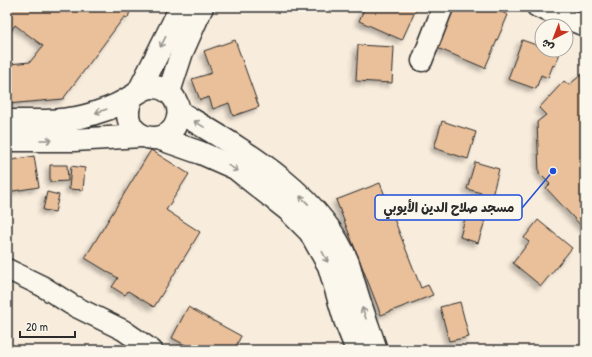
<svg xmlns="http://www.w3.org/2000/svg" width="592" height="357" font-family="'Patrick Hand','Playpen Sans Arabic',sans-serif">
	<style>
		.building { fill: #eac09a; stroke: #2b2b2b; filter: url(#shadow) }
		.lines { fill: none; stroke-linecap: round; stroke-linejoin: round }
		.street-casing { stroke: #2b2b2b; stroke-width: 23 }
		.secondary-casing { stroke: #2b2b2b; stroke-width: 25 }
		.street { stroke: #fbf7ec; stroke-width: 20 }
		.secondary { stroke: #fbf7ec; stroke-width: 22 }
		.oneway { stroke: #93918c }
		.leader { fill: none; stroke: #1d4ed8; stroke-width: 1.5 }
		.callout-dot { fill: #1d4ed8; stroke: #fbf7ec; stroke-width: 1.5 }
		.callout { fill: #fbf7ec; stroke: #1d4ed8; stroke-width: 1.5 }
		.callout-label { font-size: 13px; text-anchor: middle; font-weight: bold; fill: #2b2b2b }
	</style>
	<defs>
		<filter id="shadow"><feDropShadow dx="-3.5" dy="3.5" stdDeviation="2" flood-color="#0004"/></filter>
	</defs>
	<rect width="100%" height="100%" fill="#f8ecdc"/>
	<filter id="ink" filterUnits="userSpaceOnUse"><feTurbulence type="fractalNoise" baseFrequency=".025" numOctaves="2"/><feDisplacementMap in="SourceGraphic" scale="8" xChannelSelector="R" yChannelSelector="G"/><feConvolveMatrix kernelMatrix="1 2 1 2 8 2 1 2 1" color-interpolation-filters="sRGB"/></filter>
	<g filter="url(#ink)">
		<!-- building -->
		<g class="building">
			<polygon points="7,7 45,7 48,9 50,7 62,7 69,9 70,7 131,7 128,18 124,17 63,99 7,104 7,62 9,64 30,62 43,46 15,25 7,36 8,46 7,48"/>
			<polygon points="365,7 417,7 402,40 359,21"/>
			<polygon points="453,7 491,7 508,15 485,68 435,47"/>
			<polygon points="235,40 259,107 233,116 229,103 213,109 209,97 200,100 192,79 212,73 204,51"/>
			<polygon points="522,40 542,47 542,50 551,50 560,53 555,66 553,65 548,78 541,75 536,89 508,79"/>
			<polygon points="358,45 394,47 392,83 356,81"/>
			<polygon points="582,74 585,74 585,230 546,188 550,184 539,173 537,122 546,115 539,108 564,81 569,85"/>
			<polygon points="442,121 476,132 468,159 434,148"/>
			<polygon points="151,150 189,174 166,210 200,232 154,307 128,291 125,295 112,287 118,278 85,258"/>
			<polygon points="34,156 39,187 7,192 7,161"/>
			<polygon points="475,162 499,169 492,196 467,189"/>
			<polygon points="50,165 67,165 68,181 50,182"/>
			<polygon points="71,166 85,168 83,190 69,189"/>
			<polygon points="380,183 421,288 428,285 433,295 381,315 336,200"/>
			<polygon points="47,192 59,195 55,212 43,210"/>
			<polygon points="466,215 485,221 478,243 460,237"/>
			<polygon points="538,220 572,248 541,286 513,263 529,242 524,238"/>
			<polygon points="460,302 469,337 449,341 440,307"/>
			<polygon points="188,307 241,336 234,350 195,350 172,338"/>
		</g>
		<g class="lines">
			<!-- street casing -->
			<g class="street-casing">
				<g id="street">
					<polyline points="537,7 585,26"/>
					<polyline points="422,61 443,7"/>
					<polyline points="7,269 42,286 72,305 123,330 152,350"/>
				</g>
			</g>
			<!-- secondary casing -->
			<g class="secondary-casing">
				<g id="secondary">
					<polyline points="139,91 181,7"/>
					<polyline points="169,92 182,52 202,7"/>
					<path d="M 179,112 C 241,149 320,192 348,263 C 351,271 352,279 355,287 C 361,308 369,329 376,350"/>
					<path d="M 7,121 C 26,121 50,122 68,119 C 79,118 90,115 101,111 C 111,108 122,103 131,97 C 139,93 143,87 153,87 C 170,87 183,104 177,121 C 167,153 113,137 132,97"/>
					<polyline points="158,138 201,153 235,168 288,210 310,232 329,266 345,320 357,350"/>
					<polyline points="7,140 74,140 141,136"/>
				</g>
			</g>
			<!-- street -->
			<use href="#street" class="street"/>
			<!-- secondary -->
			<use href="#secondary" class="secondary"/>
		</g>
		<!-- one-way arrows -->
		<defs><path id="oneway-shaft" d="M-6 0H5M1.5-3L5.5 0L1.5 3" fill="none" stroke-width="1.6" stroke-linecap="round" stroke-linejoin="round"/></defs>
		<g class="oneway">
			<use href="#oneway-shaft" transform="translate(163 42) rotate(117)"/>
			<use href="#oneway-shaft" transform="translate(101 111) rotate(162)"/>
			<use href="#oneway-shaft" transform="translate(199 124) rotate(-149)"/>
			<use href="#oneway-shaft" transform="translate(46 140)"/>
			<use href="#oneway-shaft" transform="translate(233 168) rotate(29)"/>
			<use href="#oneway-shaft" transform="translate(304 200) rotate(-136)"/>
			<use href="#oneway-shaft" transform="translate(325 257) rotate(63)"/>
			<use href="#oneway-shaft" transform="translate(364 313) rotate(-109)"/>
		</g>
	</g>
	<!-- callouts -->
	<path class="leader" d="M553 171L522 208"/>
	<circle class="callout-dot" cx="553" cy="171" r="4"/>
	<rect class="callout" x="375" y="195" width="147" height="25" rx="4"/>
	<g class="callout-label">
		<text x="449" y="212">مسجد صلاح الدين الأيوبي</text>
	</g>
	<!-- margin -->
	<rect width="592" height="357" fill="none" stroke="#fbf7ec" stroke-width="24"/>
	<rect x="12" y="12" width="568" height="333" fill="none" stroke="#2b2b2b" stroke-width="1.5" filter="url(#ink)"/>
	<!-- north arrow -->
	<g transform="translate(554 38) rotate(222)"><circle r="19" fill="#fbf7ec" stroke="#a8a59f"/>
	<path d="M0-3L7 15L0 10L-7 15Z" fill="#c8321e"/>
	<text y="-6" font-size="11" font-weight="bold" text-anchor="middle" fill="#2b2b2b">ش</text>
	</g>
	<!-- scale -->
	<path d="M20 331v6h55v-6" fill="none" stroke="#2b2b2b" stroke-width="2"/>
	<text x="26" y="331" font-size="12" fill="#2b2b2b" stroke="#fbf7ec" stroke-width="3" paint-order="stroke">20 m</text>
</svg>
